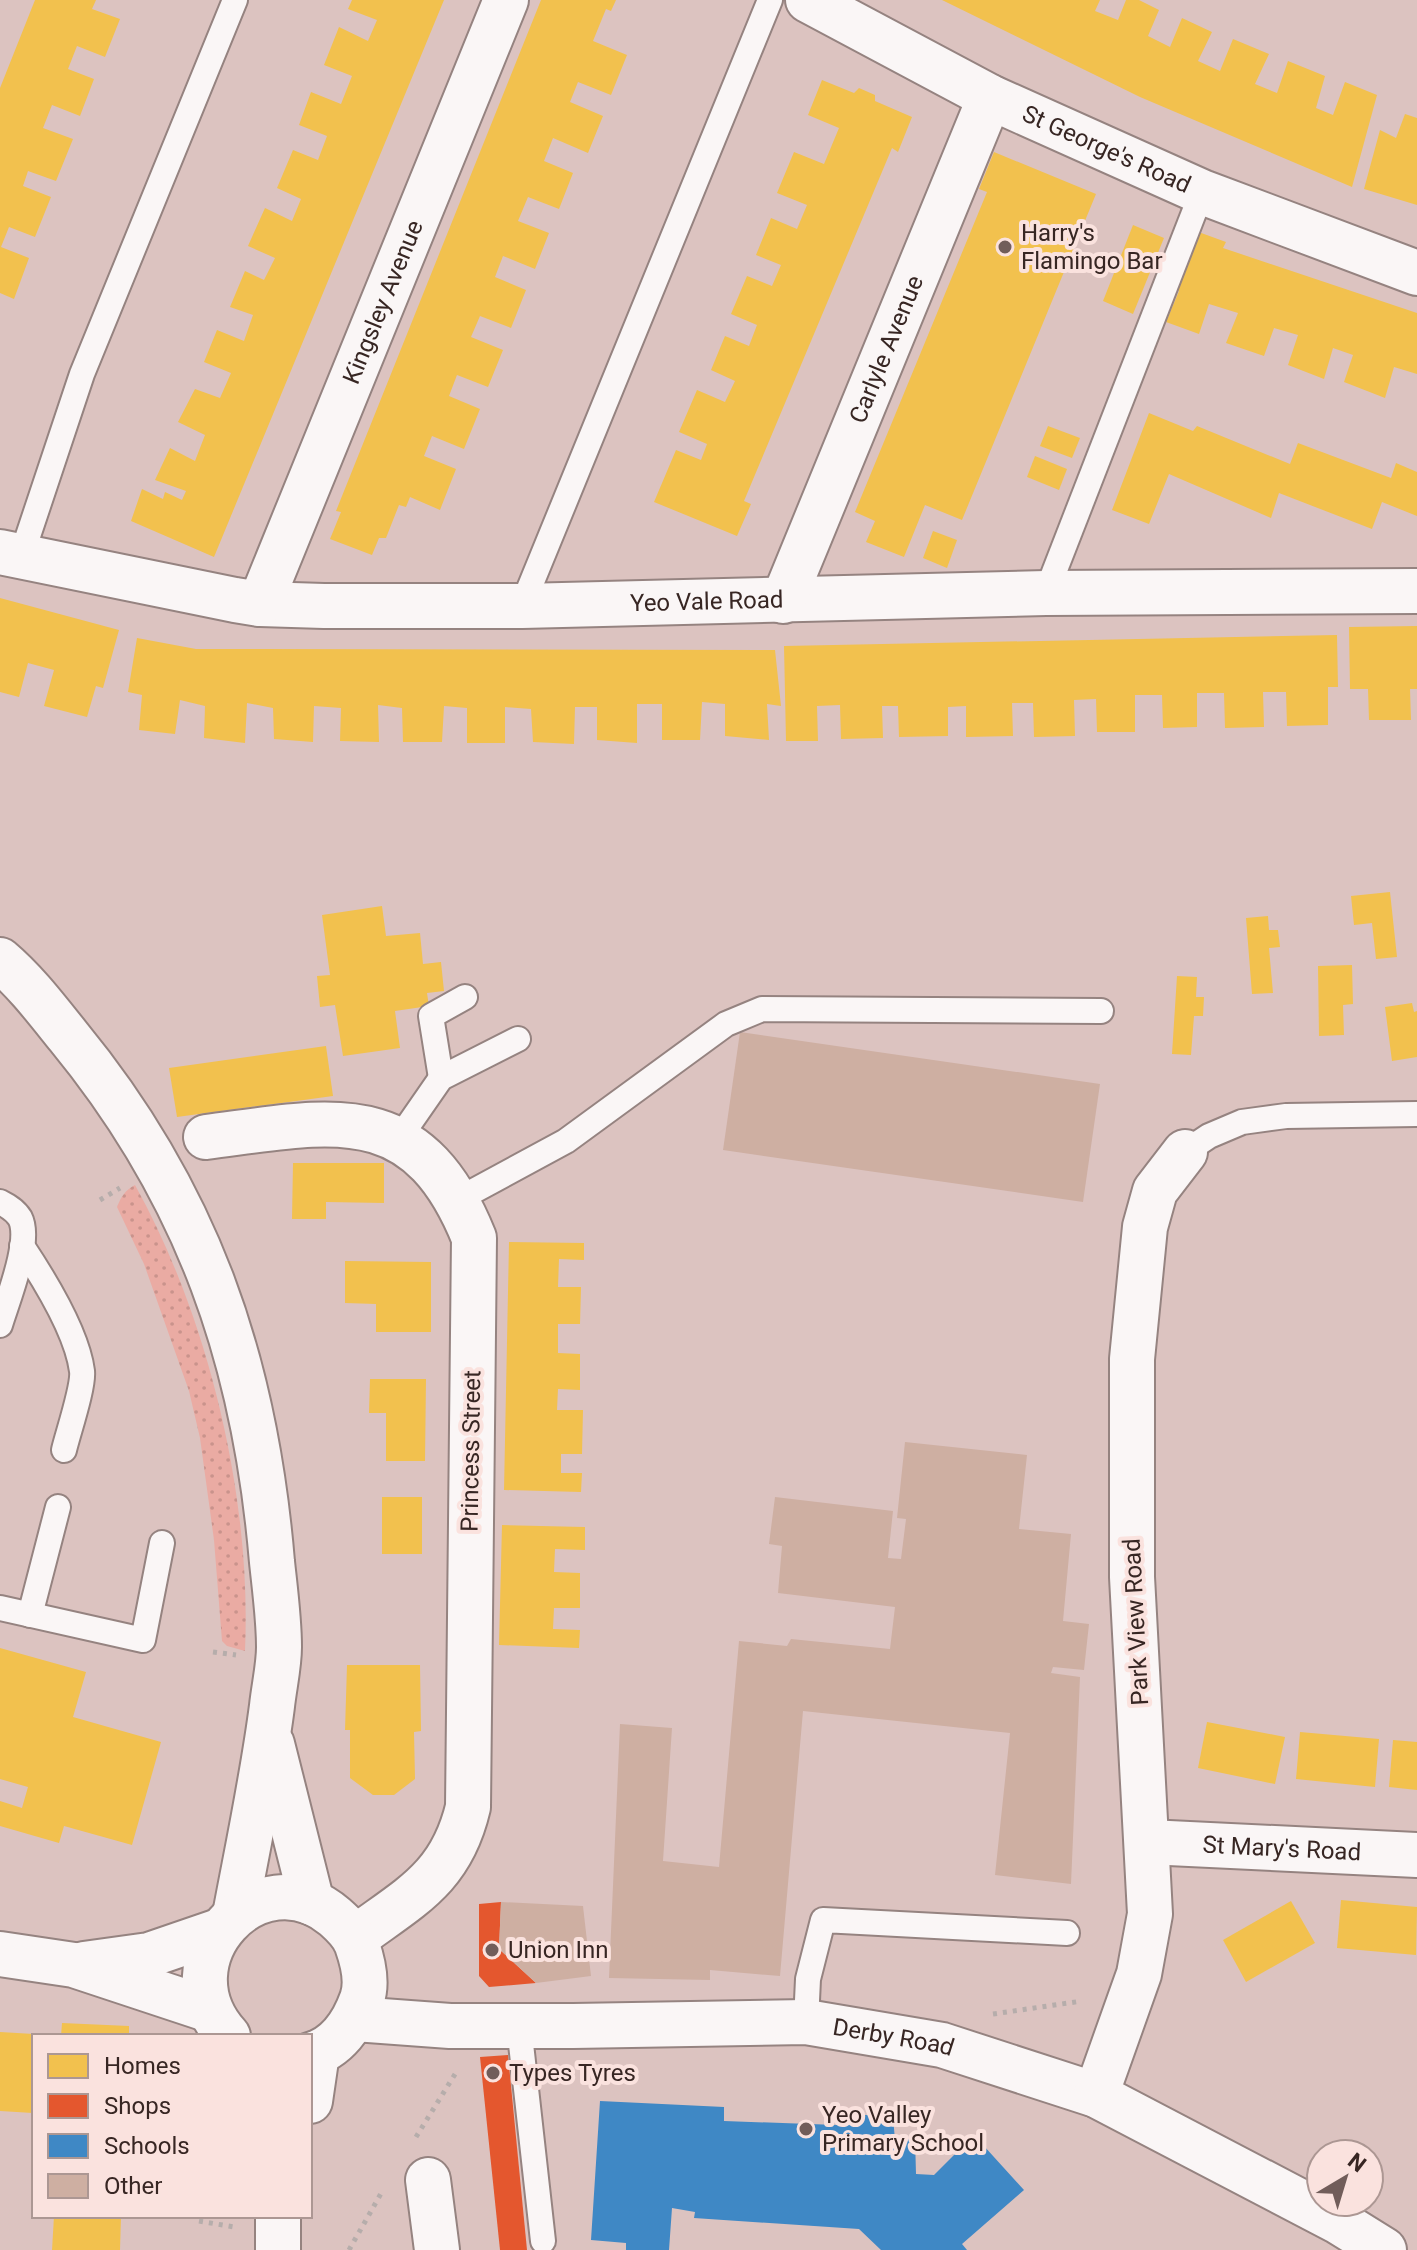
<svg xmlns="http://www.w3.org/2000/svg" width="1417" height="2250" font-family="Roboto,sans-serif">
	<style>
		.grass { fill: url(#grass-dots) }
		.homes { fill: #f2c14e }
		.shops { fill: #e4572e }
		.schools { fill: #3f88c5 }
		.building { fill: #ceafa2 }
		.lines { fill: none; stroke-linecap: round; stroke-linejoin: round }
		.lane-casing { stroke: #958380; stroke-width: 28 }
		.street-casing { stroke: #958380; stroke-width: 48 }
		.primary-casing { stroke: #958380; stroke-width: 48 }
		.path { stroke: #b6adab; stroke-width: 5; stroke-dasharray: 4 6; stroke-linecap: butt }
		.lane { stroke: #faf6f6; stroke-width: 24 }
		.street { stroke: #faf6f6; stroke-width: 44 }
		.primary { stroke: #faf6f6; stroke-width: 44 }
		.poi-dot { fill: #715d5a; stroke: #fae2de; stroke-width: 3 }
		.labels { text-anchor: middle; stroke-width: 8; stroke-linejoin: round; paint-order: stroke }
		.street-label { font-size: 24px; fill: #372623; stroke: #fae2de }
		.poi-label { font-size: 24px; fill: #372623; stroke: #fae2de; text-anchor: start }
	</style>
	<defs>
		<pattern id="grass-dots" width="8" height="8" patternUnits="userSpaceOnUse" patternTransform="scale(2)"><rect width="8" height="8" fill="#eaaba3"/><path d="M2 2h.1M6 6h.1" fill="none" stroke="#c9938c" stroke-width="1.8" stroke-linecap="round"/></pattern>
	</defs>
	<rect width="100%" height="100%" fill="#dcc3c0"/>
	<!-- grass -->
	<path class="grass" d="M 135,1185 C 209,1318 252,1499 245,1651 L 227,1646 L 222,1641 L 214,1540 L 200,1438 L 189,1391 L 144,1264 L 117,1207 C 121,1197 125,1190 135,1185 Z"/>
	<!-- homes -->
	<g class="homes">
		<polygon points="35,0 96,0 92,9 120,19 105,57 77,46 68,69 94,79 80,116 52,105 43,128 73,139 56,181 28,171 23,186 51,197 35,237 9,227 1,247 29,258 14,299 0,293 0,88"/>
		<polygon points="352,0 444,0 214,557 131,521 142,489 163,499 165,492 182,500 186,491 155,480 170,448 195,461 205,435 178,422 195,389 220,398 231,373 204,362 217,330 244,341 253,315 230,307 245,271 264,280 275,258 248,246 265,208 292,221 301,199 277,188 293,150 318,160 327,136 299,125 311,92 341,104 352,76 324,65 339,27 368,41 377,20 348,9"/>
		<polygon points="541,0 616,0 611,11 606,9 593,41 627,55 611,95 578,82 570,102 603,116 588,153 553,138 544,161 573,173 559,209 528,197 518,221 549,233 535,269 503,256 495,277 526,290 511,328 480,316 471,337 503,350 488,387 457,375 449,396 480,409 464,449 432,436 424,456 456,469 440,510 410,497 406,507 399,505 386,538 379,538 372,555 330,539 341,512 336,511"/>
		<polygon points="942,0 1100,0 1095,11 1118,20 1126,0 1139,0 1159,10 1148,36 1170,47 1182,18 1212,32 1198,61 1220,71 1233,39 1269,54 1255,84 1277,93 1288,61 1325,76 1316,108 1333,115 1345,82 1377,95 1352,187 1140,97"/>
		<polygon points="822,80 854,93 859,88 875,95 875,101 912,117 898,152 892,148 744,501 751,504 737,536 654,502 676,450 701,460 707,444 679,432 697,390 725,402 735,381 711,370 725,336 749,346 757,325 731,314 747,276 772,286 781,265 756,255 771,218 797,229 807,205 777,193 794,152 824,164 839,128 808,115"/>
		<polygon points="1405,114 1417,118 1417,205 1364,189 1380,130 1396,138"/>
		<polygon points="994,152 1096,194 962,520 925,505 904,557 866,542 875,521 855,512 987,192 979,189"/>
		<polygon points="1133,225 1164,238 1133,314 1103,301"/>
		<polygon points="1193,230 1226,242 1223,248 1417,313 1417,374 1394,367 1385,398 1344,382 1353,355 1333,348 1324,379 1288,365 1298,335 1274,328 1264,356 1226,343 1238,313 1209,304 1199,334 1166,322 1179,291 1170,287"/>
		<polygon points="1149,413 1193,431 1197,426 1290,464 1298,443 1391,478 1396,463 1417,472 1417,516 1382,502 1372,529 1279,493 1271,518 1169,474 1149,524 1112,510"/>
		<polygon points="1048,426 1080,438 1072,458 1040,446"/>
		<polygon points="1035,456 1067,469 1059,490 1027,477"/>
		<polygon points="933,531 957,540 947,568 923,558"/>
		<polygon points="0,598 119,630 103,688 96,686 87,717 44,706 54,670 28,663 19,697 0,692"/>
		<polygon points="1417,626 1417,689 1410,689 1411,720 1369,720 1368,689 1350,689 1349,627"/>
		<polygon points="1337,635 1338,687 1328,687 1328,725 1287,726 1286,692 1263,692 1264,727 1225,728 1224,693 1197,693 1197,727 1163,728 1162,695 1135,695 1135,732 1097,732 1096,699 1074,700 1075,736 1034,737 1033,703 1012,703 1013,736 966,737 966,706 948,707 948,736 899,737 898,706 882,706 883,738 841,739 840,705 817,706 818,741 786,741 784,646"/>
		<polygon points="137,638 196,649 775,650 781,706 767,704 769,740 725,736 725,704 702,702 700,740 662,740 662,704 637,704 637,743 597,740 597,707 575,707 574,744 533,742 531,709 505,707 505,743 467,743 467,708 444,706 442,742 403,742 402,708 378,705 379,742 340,741 341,708 314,706 313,742 274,739 273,708 247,703 245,743 204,738 205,706 180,700 175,734 139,730 142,695 128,692"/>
		<polygon points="1390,892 1397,957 1376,959 1372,923 1354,925 1351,896"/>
		<polygon points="382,906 386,936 420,933 423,964 441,962 444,991 427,993 429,1006 395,1011 400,1048 343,1056 335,1005 320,1007 317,976 330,975 322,915"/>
		<polygon points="1268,916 1269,930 1278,930 1280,947 1269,948 1273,993 1252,994 1246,918"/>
		<polygon points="1352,965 1353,1004 1343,1005 1344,1035 1319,1036 1318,966"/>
		<polygon points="1177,976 1197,977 1196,997 1204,997 1203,1016 1194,1016 1191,1055 1172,1054"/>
		<polygon points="1412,1003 1414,1012 1417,1011 1417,1057 1392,1061 1385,1007"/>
		<polygon points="326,1046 333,1096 177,1117 169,1068"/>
		<polygon points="293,1163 384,1163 384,1203 326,1202 326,1219 292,1219"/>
		<polygon points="509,1242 584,1243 584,1260 559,1259 558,1287 581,1287 580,1324 558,1324 558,1353 580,1354 580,1390 558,1389 557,1410 583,1410 582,1454 561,1454 561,1473 582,1473 581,1492 504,1490"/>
		<polygon points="345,1261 431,1262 431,1332 376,1332 376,1304 345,1303"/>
		<polygon points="370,1379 426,1379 425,1461 386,1461 386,1413 369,1413"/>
		<rect x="382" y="1497" width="40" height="57"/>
		<polygon points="502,1525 585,1527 585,1550 555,1549 554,1572 580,1573 580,1608 554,1608 553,1629 580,1630 579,1648 499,1645"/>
		<polygon points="0,1648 86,1672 73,1717 161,1742 132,1845 64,1826 59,1843 0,1826 0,1801 22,1808 28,1787 0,1779"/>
		<polygon points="347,1665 420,1665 421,1731 414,1732 415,1779 394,1795 373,1795 350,1778 350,1730 345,1730"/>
		<polygon points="1207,1722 1285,1737 1275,1784 1198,1768"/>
		<polygon points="1300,1732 1379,1739 1375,1787 1296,1779"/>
		<polygon points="1393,1740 1417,1742 1417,1790 1389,1787"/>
		<polygon points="1341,1900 1417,1907 1416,1955 1337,1948"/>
		<polygon points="1291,1901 1315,1943 1246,1982 1223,1940"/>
		<polygon points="62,2023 129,2026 129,2036 61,2036"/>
		<polygon points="0,2032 34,2034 33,2113 0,2111"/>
		<polygon points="54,2216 121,2216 120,2250 52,2250"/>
	</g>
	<!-- shops -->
	<g class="shops">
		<polygon points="501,1902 499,1949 536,1983 489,1987 479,1976 479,1904"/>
		<polygon points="508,2055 527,2250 500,2250 480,2057"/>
	</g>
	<!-- schools -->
	<polygon class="schools" points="600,2101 724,2107 724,2121 837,2125 839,2113 893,2117 895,2140 915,2138 916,2174 934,2175 974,2135 1024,2190 962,2244 967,2250 881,2250 859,2229 694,2218 695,2212 672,2208 669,2250 626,2250 626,2243 591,2240"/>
	<!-- building -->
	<g class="building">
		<polygon points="740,1032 1100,1084 1083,1202 723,1150"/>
		<polygon points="905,1442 1027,1455 1019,1529 1071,1534 1063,1621 1089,1624 1084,1670 1053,1667 1051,1673 1080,1677 1071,1884 995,1875 1010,1733 803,1711 780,1976 710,1970 710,1980 609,1978 620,1724 672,1728 663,1861 719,1867 739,1641 787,1646 791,1639 890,1649 895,1607 778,1593 782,1546 769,1544 775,1497 893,1511 888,1558 901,1559 906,1519 897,1518"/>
		<polygon points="501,1902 583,1906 591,1976 536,1983 499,1949"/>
	</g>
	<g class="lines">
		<!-- lane casing -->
		<g class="lane-casing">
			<g id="lane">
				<polyline points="21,557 82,374 235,0"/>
				<polyline points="1046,593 1202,192"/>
				<polyline points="522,606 770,0"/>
				<polyline points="441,1078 431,1016 465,997"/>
				<polyline points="398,1140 441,1078 518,1039"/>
				<polyline points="1185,1152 1209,1136 1242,1122 1286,1116 1417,1114"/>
				<polyline points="457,1200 566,1141 726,1024 762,1009 1101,1011"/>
				<path d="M 0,1202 C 8,1206 15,1210 20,1218 C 32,1241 7,1301 0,1325"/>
				<path d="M 22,1246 C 44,1279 77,1332 82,1371 C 84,1386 68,1433 64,1450"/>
				<polyline points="0,1608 143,1640 162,1543"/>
				<polyline points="30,1615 58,1507"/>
				<polyline points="806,2022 808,1979 823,1920 1067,1933"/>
				<polyline points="519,2026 543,2241"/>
			</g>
		</g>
		<!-- street casing -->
		<g class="street-casing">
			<g id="street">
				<path id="s1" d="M 808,0 L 990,97 L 1202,192 L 1417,273"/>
				<path id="s2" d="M 0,552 L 235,600 L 260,604 L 324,606 L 522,606 L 1046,593 L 1417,591"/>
				<path id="s3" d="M 783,601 L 990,97"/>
				<path id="s4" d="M 260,604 L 506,0"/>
				<path d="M 206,1137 C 331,1121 417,1096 474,1238 L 468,1807 C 451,1879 410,1897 355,1938"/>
				<path id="s5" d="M 1148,1842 L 1417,1855"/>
				<polyline points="0,1954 74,1965 210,2010"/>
				<polyline points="84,1964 149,1955 219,1931"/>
				<path id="s6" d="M 355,2019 L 450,2026 L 573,2026 L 806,2022 L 942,2045 L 1096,2095 L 1339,2222 L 1384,2250"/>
				<polyline points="1096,2095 1139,1974 1150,1914 1132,1577 1132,1359 1145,1227 1155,1191 1185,1152"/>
				<polyline points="428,2180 437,2250"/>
			</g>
		</g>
		<!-- primary casing -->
		<g class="primary-casing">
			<g id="primary">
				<path d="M 0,960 C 26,982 47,1010 68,1036 C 198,1194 255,1360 272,1562 C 275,1590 279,1619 279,1647 C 279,1666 274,1687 272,1706 C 263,1776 248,1846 235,1915"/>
				<polyline points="272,1744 312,1903"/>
				<path d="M 228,2036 C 159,1961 259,1852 335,1917 C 344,1925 353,1933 357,1945 C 363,1962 368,1982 362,1999 C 353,2024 337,2048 310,2055"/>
				<polyline points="310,2101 317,2053"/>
				<polyline points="278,2216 278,2250"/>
			</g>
		</g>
		<!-- path -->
		<g class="path">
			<polyline points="100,1200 120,1188"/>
			<polyline points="213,1652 236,1655"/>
			<polyline points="993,2014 1082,2001"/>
			<polyline points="416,2137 457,2071"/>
			<polyline points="199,2221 234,2227"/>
			<polyline points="349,2250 383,2190"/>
		</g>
		<!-- lane -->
		<use href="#lane" class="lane"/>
		<!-- street -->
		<use href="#street" class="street"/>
		<!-- primary -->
		<use href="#primary" class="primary"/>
	</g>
	<!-- markers -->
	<g class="poi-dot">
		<circle cx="1005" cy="247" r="8"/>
		<circle cx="492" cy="1950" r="8"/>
		<circle cx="493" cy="2073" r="8"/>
		<circle cx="806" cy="2129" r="8"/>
	</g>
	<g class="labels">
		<!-- street labels -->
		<g class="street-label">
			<text dy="8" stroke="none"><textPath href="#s1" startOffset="334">St George's Road</textPath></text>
			<text dy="8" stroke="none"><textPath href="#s4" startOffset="326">Kingsley Avenue</textPath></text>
			<text dy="8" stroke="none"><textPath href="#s3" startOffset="272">Carlyle Avenue</textPath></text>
			<text dy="8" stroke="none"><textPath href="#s2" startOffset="712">Yeo Vale Road</textPath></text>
			<text transform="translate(471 1451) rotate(-89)" y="8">Princess Street</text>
			<text transform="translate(1136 1622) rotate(-93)" y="8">Park View Road</text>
			<text dy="8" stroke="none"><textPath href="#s5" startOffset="134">St Mary's Road</textPath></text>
			<text dy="8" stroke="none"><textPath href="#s6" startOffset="540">Derby Road</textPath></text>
		</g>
		<!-- poi labels -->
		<g class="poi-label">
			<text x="1021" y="241">Harry's<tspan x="1021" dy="28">Flamingo Bar</tspan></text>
			<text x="508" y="1958">Union Inn</text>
			<text x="509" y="2081">Types Tyres</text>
			<text x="822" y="2123">Yeo Valley<tspan x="822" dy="28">Primary School</tspan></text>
		</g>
	</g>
	<!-- legend -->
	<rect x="32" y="2034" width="280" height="184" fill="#fae2de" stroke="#ac9793" stroke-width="2"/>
	<rect x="48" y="2054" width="40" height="24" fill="#f2c14e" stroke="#ac9793" stroke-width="2"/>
	<text x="104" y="2074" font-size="24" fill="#372623">Homes</text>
	<rect x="48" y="2094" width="40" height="24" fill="#e4572e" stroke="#ac9793" stroke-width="2"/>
	<text x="104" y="2114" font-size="24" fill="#372623">Shops</text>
	<rect x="48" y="2134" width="40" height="24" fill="#3f88c5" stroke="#ac9793" stroke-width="2"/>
	<text x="104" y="2154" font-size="24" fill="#372623">Schools</text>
	<rect x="48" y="2174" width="40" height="24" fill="#ceafa2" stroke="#ac9793" stroke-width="2"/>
	<text x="104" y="2194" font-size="24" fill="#372623">Other</text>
	<!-- north arrow -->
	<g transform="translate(1345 2178) rotate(38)"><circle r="38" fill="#fae2de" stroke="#ac9793" stroke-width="2"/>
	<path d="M0-6L14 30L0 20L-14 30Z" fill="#715d5a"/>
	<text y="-12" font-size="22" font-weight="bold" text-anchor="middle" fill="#372623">N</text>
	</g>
</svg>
